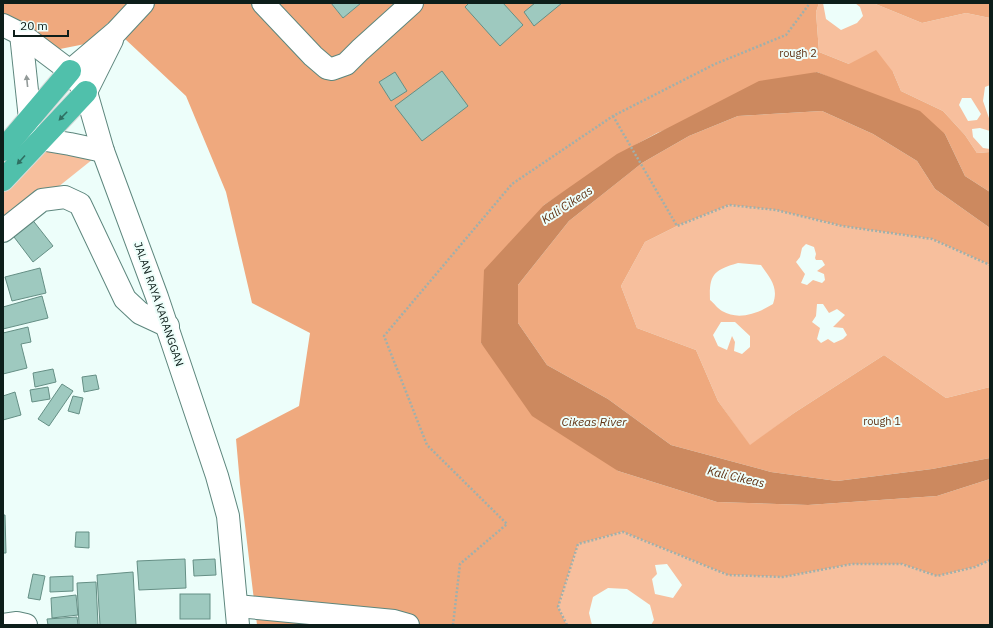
<svg xmlns="http://www.w3.org/2000/svg" width="993" height="628" font-family="'IBM Plex Sans',sans-serif">
	<style>
		.green { fill: #f7bf9d; fill-rule: evenodd }
		.forest { fill: #efa97e }
		.water { fill: #cc895f }
		.building { fill: #9ec9bf; stroke: #658f85 }
		.lines { fill: none; stroke-linecap: round; stroke-linejoin: round }
		.minor-casing { stroke: #5d867d; stroke-width: 24 }
		.highway-casing { stroke: #d8dbda; stroke-width: 24 }
		.path { stroke: #9fb0ac; stroke-width: 2.5; stroke-dasharray: 2 2; stroke-linecap: butt }
		.minor { stroke: #fff; stroke-width: 22 }
		.highway { stroke: #50c0ab; stroke-width: 22 }
		.oneway { fill: #929a98 }
		.oneway2 { fill: #2e6f62 }
		.labels { text-anchor: middle; stroke-width: 4; stroke-linejoin: round; paint-order: stroke }
		.park-label { font-size: 11px; fill: #603314; stroke: #edfefa }
		.street-label { font-size: 11px; fill: #0d1e1a; stroke: #edfefa }
		.water-label { font-size: 12px; font-style: italic; fill: #613314; stroke: #edfefa }
	</style>
	<rect width="100%" height="100%" fill="#edfefa"/>
	<!-- green -->
	<g class="green">
		<path d="M 819,3 L 823,3 L 826,19 L 841,30 L 857,23 L 863,16 L 860,7 L 855,3 L 873,3 L 922,23 L 966,13 L 990,18 L 990,85 L 985,87 L 983,101 L 990,121 L 990,131 L 980,128 L 972,129 L 973,137 L 983,148 L 990,149 L 990,152 L 977,153 L 965,135 L 943,111 L 901,91 L 893,72 L 849,64 L 819,52 L 816,12 ZM 962,98 L 971,98 L 981,114 L 977,120 L 968,121 L 959,105 Z"/>
		<polygon points="40,139 103,151 3,231 3,180"/>
		<path d="M 729,205 L 776,210 L 842,226 L 932,239 L 990,265 L 990,387 L 946,398 L 884,355 L 794,413 L 750,446 L 718,401 L 696,350 L 637,328 L 621,286 L 645,242 L 677,226 ZM 806,244 L 814,247 L 816,254 L 815,258 L 816,260 L 822,260 L 825,265 L 817,271 L 824,274 L 825,280 L 822,283 L 813,280 L 807,285 L 801,283 L 805,274 L 796,262 L 800,257 L 802,248 ZM 738,263 L 761,265 C 770,278 779,287 773,304 C 758,313 739,321 722,311 C 718,309 714,303 710,300 C 709,274 714,270 738,263 ZM 817,304 L 823,304 L 829,313 L 837,309 L 845,315 L 833,327 L 843,328 L 847,335 L 843,339 L 834,343 L 828,339 L 821,343 L 817,339 L 820,328 L 812,322 L 816,316 ZM 721,322 L 735,322 L 750,336 L 750,347 L 742,354 L 734,351 L 735,342 L 732,336 L 727,350 L 718,346 L 713,335 Z"/>
		<path d="M 623,532 L 728,575 L 783,577 L 852,564 L 902,564 L 937,576 L 975,567 L 990,560 L 990,625 L 651,625 L 654,620 L 650,605 L 627,589 L 608,588 L 593,597 L 589,613 L 592,625 L 567,625 L 558,607 L 578,544 ZM 667,564 L 682,585 L 673,598 L 655,594 L 652,579 L 657,574 L 655,565 Z"/>
	</g>
	<!-- forest -->
	<g class="forest">
		<polygon points="3,3 331,3 343,18 361,3 819,3 816,12 819,52 849,64 876,50 893,72 901,91 943,111 965,135 977,153 990,152 990,192 965,176 945,134 850,86 817,72 657,133 637,144 544,205 481,343 618,471 717,502 808,505 937,496 990,479 990,560 975,567 937,576 902,564 852,564 783,577 728,575 623,532 578,544 558,607 567,625 257,625 240,484 236,439 299,406 310,333 252,303 226,192 186,96 108,23 85,44 60,49 10,26 3,20"/>
		<polygon points="873,3 990,3 990,18 966,13 922,23"/>
		<polygon points="822,111 873,134 917,161 935,189 990,228 990,265 932,239 842,226 776,210 729,205 677,226 645,242 621,286 637,328 696,350 718,401 750,445 794,413 884,355 946,398 990,387 990,458 932,469 837,481 771,472 671,445 608,399 547,365 518,323 518,285 569,221 642,163 689,136 738,116"/>
	</g>
	<!-- water -->
	<polygon class="water" points="817,72 920,111 945,134 965,176 990,192 990,228 935,189 917,161 873,134 822,111 738,116 689,136 642,163 627,175 569,221 518,285 518,323 547,365 608,399 671,445 771,472 837,481 932,469 990,458 990,479 937,496 808,505 717,502 618,471 532,416 481,343 484,270 544,205 617,154 759,81"/>
	<!-- building -->
	<g class="building">
		<polygon points="331,3 361,3 343,18"/>
		<polygon points="469,3 503,3 523,25 500,46 465,7"/>
		<polygon points="535,3 562,3 534,26 524,12"/>
		<polygon points="442,71 468,106 422,141 395,106"/>
		<polygon points="395,72 407,91 391,101 379,82"/>
		<polygon points="31,218 53,246 33,262 11,233"/>
		<polygon points="40,268 46,293 12,301 5,277"/>
		<polygon points="42,296 48,318 3,329 3,307"/>
		<polygon points="28,327 31,342 21,344 27,368 3,374 3,333"/>
		<polygon points="53,369 56,382 35,387 33,373"/>
		<polygon points="96,375 99,389 84,392 82,377"/>
		<polygon points="62,384 73,391 49,426 38,419"/>
		<polygon points="48,387 50,399 32,402 30,390"/>
		<polygon points="15,392 21,415 3,420 3,396"/>
		<polygon points="73,396 83,398 79,414 68,411"/>
		<polygon points="3,515 5,515 6,553 3,553"/>
		<polygon points="76,532 89,532 89,548 75,547"/>
		<polygon points="185,559 186,588 139,590 137,561"/>
		<polygon points="215,559 216,575 194,576 193,560"/>
		<polygon points="133,572 136,625 100,625 97,575"/>
		<polygon points="33,574 45,576 40,600 28,598"/>
		<polygon points="73,576 73,591 50,592 50,577"/>
		<polygon points="96,582 98,625 79,625 77,583"/>
		<rect x="180" y="594" width="30" height="25"/>
		<polygon points="76,595 78,615 52,618 51,598"/>
		<polygon points="77,617 78,625 48,625 47,619"/>
	</g>
	<g class="lines">
		<!-- minor casing -->
		<g class="minor-casing">
			<g id="minor">
				<polyline points="263,3 313,56 327,68 332,69 346,64 360,50 412,3"/>
				<polyline points="3,25 21,34 70,71 86,92 103,151 157,297 217,476 228,516 238,625"/>
				<polyline points="21,34 30,119"/>
				<polyline points="70,71 116,32 143,3"/>
				<polyline points="86,92 112,40"/>
				<polyline points="40,139 70,144 103,151"/>
				<polyline points="3,231 42,200 65,197 80,204 125,299 140,313 168,326"/>
				<polyline points="237,606 394,621 408,625"/>
				<polyline points="3,625 17,623 26,625"/>
			</g>
		</g>
		<!-- highway casing -->
		<g class="highway-casing">
			<g id="highway">
				<polyline points="3,150 70,71"/>
				<polyline points="3,180 86,92"/>
			</g>
		</g>
		<!-- path -->
		<g class="path">
			<polyline points="613,116 677,226 729,205 776,210 842,226 932,239 990,265"/>
			<polyline points="453,625 460,564 507,524 427,445 384,336 512,184 613,116 715,64 786,35 810,3"/>
			<polyline points="567,625 558,607 578,544 623,532 728,575 783,577 852,564 902,564 937,576 975,567 990,560"/>
		</g>
		<!-- minor -->
		<use href="#minor" class="minor"/>
		<!-- highway -->
		<use href="#highway" class="highway"/>
	</g>
	<!-- one-way arrows -->
	<defs><path id="oneway-solid" d="M-6-.8H1V-3.2L6.5 0L1 3.2V.8H-6Z"/></defs>
	<use class="oneway" href="#oneway-solid" transform="translate(27 81) rotate(-96)"/>
	<g class="oneway2">
		<use href="#oneway-solid" transform="translate(63 116) rotate(134)"/>
		<use href="#oneway-solid" transform="translate(21 160) rotate(132)"/>
	</g>
	<g class="labels">
		<!-- park labels -->
		<g class="park-label">
			<text x="798" y="57">rough 2</text>
			<text x="882" y="425">rough 1</text>
		</g>
		<!-- street labels -->
		<g class="street-label">
			<text transform="translate(159 304) rotate(71)" y="4">JALAN RAYA KARANGGAN</text>
		</g>
		<!-- water labels -->
		<g class="water-label">
			<text transform="translate(567 205) rotate(-33)" y="4">Kali Cikeas</text>
			<text x="594" y="426">Cikeas River</text>
			<text transform="translate(736 477) rotate(13)" y="4">Kali Cikeas</text>
		</g>
	</g>
	<!-- border -->
	<rect width="993" height="628" fill="none" stroke="#0d1e1a" stroke-width="8"/>
	<!-- scale -->
	<path d="M14 30v6h54v-6" fill="none" stroke="#0d1e1a" stroke-width="2"/>
	<text x="20" y="30" font-size="12" fill="#0d1e1a" stroke="#edfefa" stroke-width="3" paint-order="stroke">20 m</text>
</svg>
